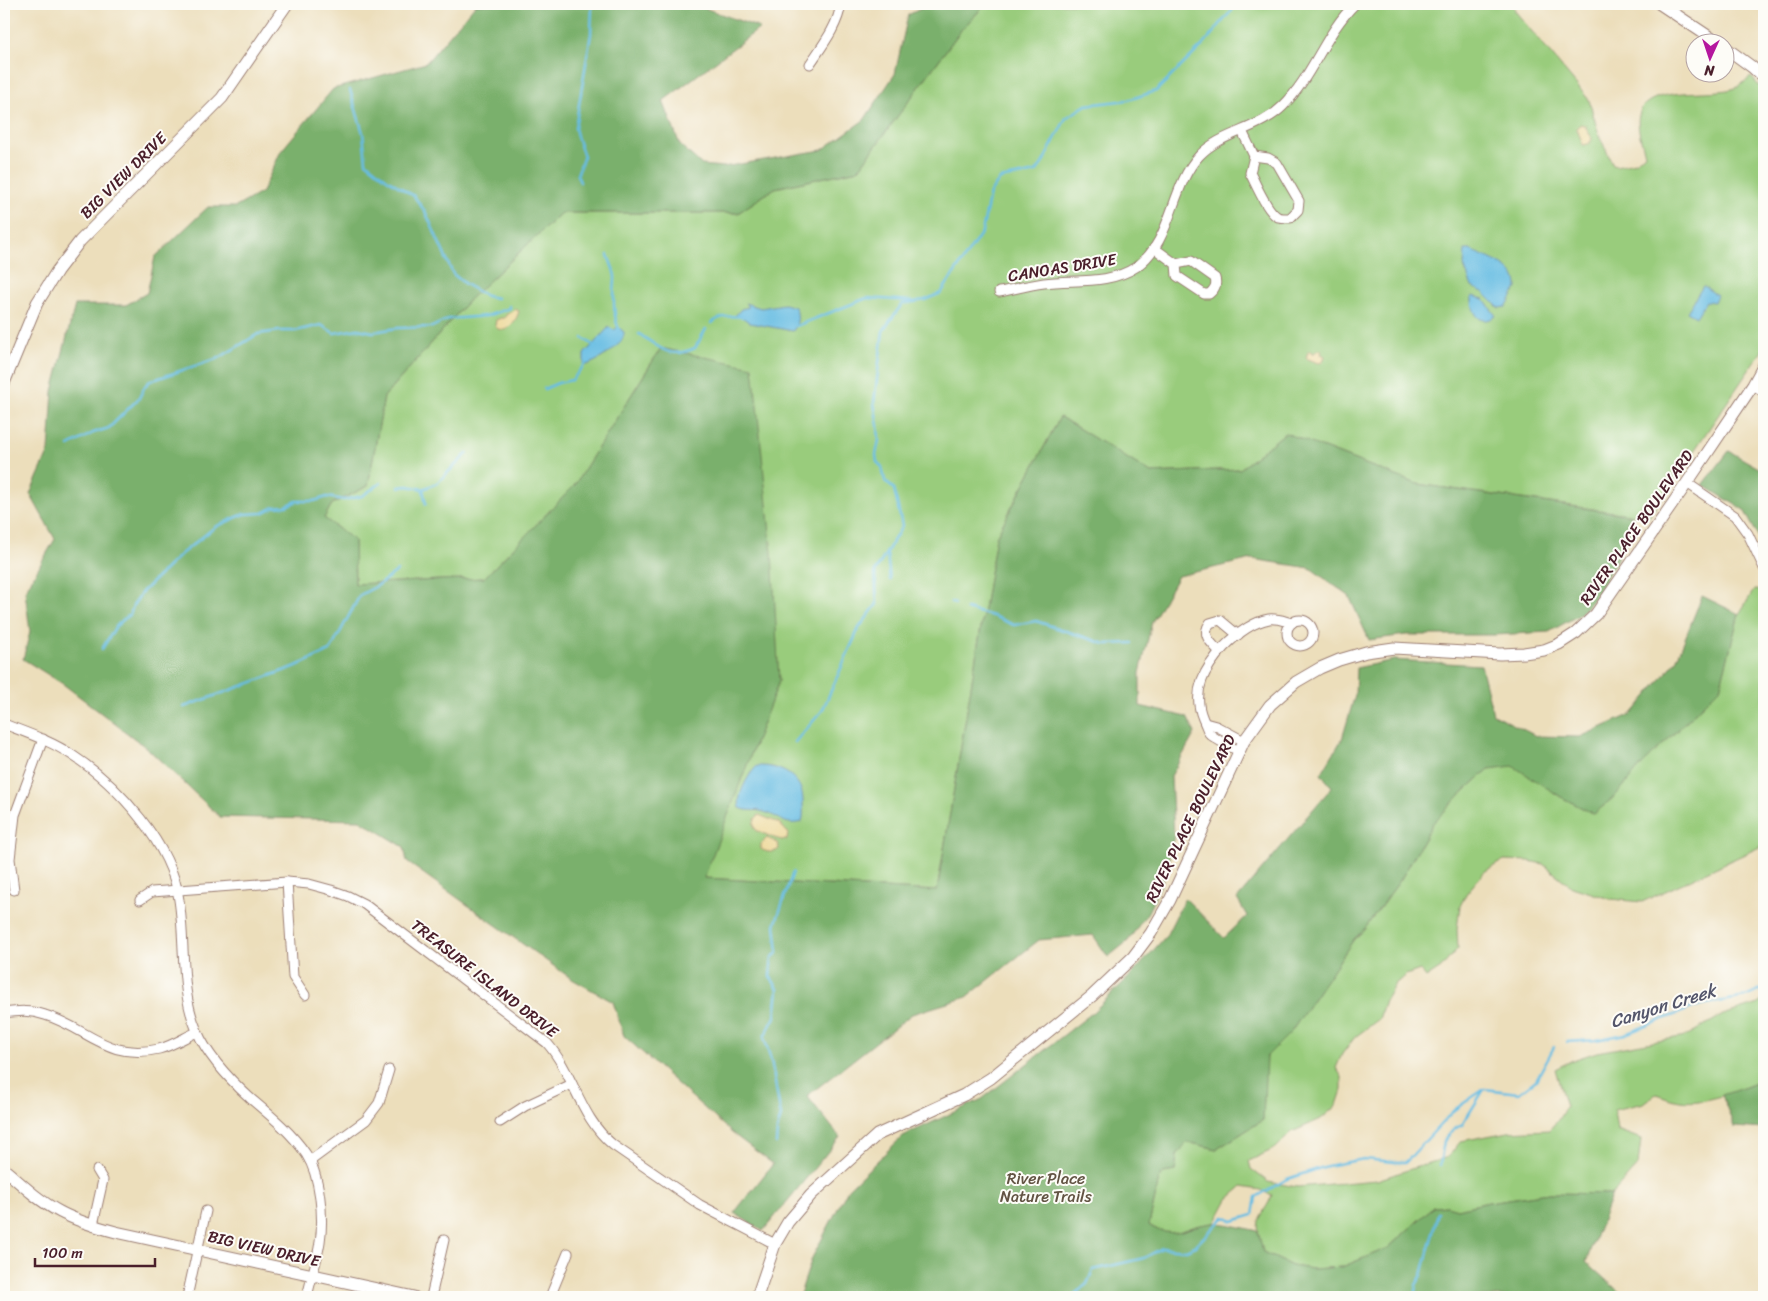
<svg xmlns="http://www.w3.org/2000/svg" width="1768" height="1301" font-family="Sriracha,sans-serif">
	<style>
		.green { fill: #99cc7c; stroke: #727654 }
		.forest { fill: #7ab06c; stroke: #62684c }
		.sand { fill: #eeda9e; stroke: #9c7c64 }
		.water { fill: #67bde3; stroke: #586e87 }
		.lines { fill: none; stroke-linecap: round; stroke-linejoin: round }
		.stream { stroke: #67bde3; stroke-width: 2.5 }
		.minor-casing { stroke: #9b7e73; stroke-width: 11 }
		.tertiary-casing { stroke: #9b7e73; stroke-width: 13 }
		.minor { stroke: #fff; stroke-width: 9 }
		.tertiary { stroke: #fff; stroke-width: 11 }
		.labels { text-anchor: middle; stroke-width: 4; stroke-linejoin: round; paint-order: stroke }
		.street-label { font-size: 16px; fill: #4a1f2b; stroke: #fdfcf7 }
		.park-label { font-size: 16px; fill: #625343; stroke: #fdfcf7 }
		.water-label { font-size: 18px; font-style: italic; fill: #54566b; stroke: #fdfcf7 }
	</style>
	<rect width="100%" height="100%" fill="#fdfcf7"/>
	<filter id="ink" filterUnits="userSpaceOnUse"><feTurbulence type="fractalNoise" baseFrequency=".02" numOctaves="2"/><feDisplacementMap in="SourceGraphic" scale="10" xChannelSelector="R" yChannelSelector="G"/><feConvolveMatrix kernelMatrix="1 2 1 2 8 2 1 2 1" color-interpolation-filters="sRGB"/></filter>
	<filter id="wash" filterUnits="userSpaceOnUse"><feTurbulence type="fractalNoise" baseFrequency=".0096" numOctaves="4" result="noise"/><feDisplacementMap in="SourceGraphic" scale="20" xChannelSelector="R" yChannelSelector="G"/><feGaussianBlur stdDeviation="1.12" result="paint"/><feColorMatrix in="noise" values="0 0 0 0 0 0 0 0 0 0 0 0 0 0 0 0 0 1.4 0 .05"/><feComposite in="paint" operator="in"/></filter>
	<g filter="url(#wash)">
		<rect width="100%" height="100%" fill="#ecdebb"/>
		<!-- green -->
		<g class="green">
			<path d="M 986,4 L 1514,4 L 1515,11 L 1589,100 L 1599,135 L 1613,165 L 1616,166 L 1635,162 L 1645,154 C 1642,142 1636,127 1639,115 C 1646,83 1714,98 1738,87 C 1742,84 1747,80 1751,77 L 1764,91 L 1764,348 L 1649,517 L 1417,484 L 1285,433 L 1240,469 L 1151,473 L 1060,417 L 996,537 L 937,891 L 703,878 L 779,681 L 661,348 L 574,486 L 484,578 L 355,584 L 354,540 L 324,518 L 332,504 L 368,486 L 384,397 L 470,299 L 561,213 L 738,213 L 775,188 L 858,170 L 961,30 Z"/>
			<path d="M 1754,590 L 1764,591 L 1764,845 L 1642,902 L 1610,899 L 1572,887 L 1543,864 L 1529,861 L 1504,860 L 1484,872 L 1466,894 L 1460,906 L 1457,929 L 1458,948 L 1441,968 L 1426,978 L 1420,970 L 1406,975 L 1395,984 L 1385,1001 L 1379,1019 L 1355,1037 L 1342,1054 L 1336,1068 L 1342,1077 L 1342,1090 L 1337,1105 L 1321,1119 L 1292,1132 L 1276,1148 L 1249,1161 L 1251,1169 L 1268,1182 L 1297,1187 L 1377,1180 L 1448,1157 L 1461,1141 L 1508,1132 L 1549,1130 L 1558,1120 L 1566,1107 L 1555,1069 L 1573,1060 L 1597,1052 L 1686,1036 L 1723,1015 L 1758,1004 L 1764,999 L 1764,1079 C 1740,1090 1702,1107 1675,1100 C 1669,1099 1663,1096 1656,1094 L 1644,1103 L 1614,1110 L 1617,1130 L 1641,1139 L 1638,1165 L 1612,1194 L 1549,1193 L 1489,1202 L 1457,1209 L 1447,1206 L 1433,1207 L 1388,1248 L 1342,1267 L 1313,1269 L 1292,1266 L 1263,1252 C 1260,1240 1255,1227 1261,1216 C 1265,1208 1269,1204 1272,1195 L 1261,1190 L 1242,1187 L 1228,1199 L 1215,1223 L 1196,1226 L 1177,1233 L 1161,1232 L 1149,1225 L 1159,1179 L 1163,1173 L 1175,1171 L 1177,1155 L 1187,1142 L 1217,1149 L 1263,1120 L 1265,1057 L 1291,1032 L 1354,939 L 1363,931 L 1401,879 L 1433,823 L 1461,794 L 1489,769 L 1513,765 L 1561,797 L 1594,814 L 1615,796 L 1642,765 L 1720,688 L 1739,614 Z"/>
		</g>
		<!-- forest -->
		<g class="forest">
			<polygon points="476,4 693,4 760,28 663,101 680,145 702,165 723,167 822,150 864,120 895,74 908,15 930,4 986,4 961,30 858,170 775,188 738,213 561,213 470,299 384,397 368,486 332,504 324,518 354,540 355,584 484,578 574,486 661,348 753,367 772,553 779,681 704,878 937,891 996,537 1060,417 1151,473 1240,469 1285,433 1417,484 1632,515 1631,535 1594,598 1579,615 1549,632 1494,635 1406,635 1369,640 1349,596 1310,568 1252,559 1178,576 1152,622 1140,673 1140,706 1187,717 1195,733 1171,776 1174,836 1165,876 1148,912 1128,941 1108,957 1093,935 1039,940 967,997 912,1014 807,1096 840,1137 763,1231 734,1213 773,1164 732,1133 624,1036 613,1002 572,979 407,862 404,847 360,820 220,817 148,749 63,684 23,659 30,632 25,591 55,539 30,494 49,451 53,391 75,305 126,305 147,293 155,257 208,207 236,207 262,192 281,151 333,89 426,63"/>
			<polygon points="1729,451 1764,471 1764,547 1744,510 1703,485"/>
			<path d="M 1702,596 L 1739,614 L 1720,688 L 1642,765 L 1615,796 L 1594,814 L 1561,797 L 1513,766 L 1489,769 L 1461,794 L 1433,823 L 1401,879 L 1363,931 L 1354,939 L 1291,1032 L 1266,1057 L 1263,1120 L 1217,1149 L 1187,1142 L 1177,1155 L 1175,1171 L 1163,1173 L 1159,1179 L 1149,1225 C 1175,1243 1189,1223 1216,1223 C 1230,1224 1244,1228 1258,1231 L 1263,1252 L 1292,1266 L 1313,1269 L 1342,1267 L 1388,1248 L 1433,1207 L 1447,1206 L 1457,1209 L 1489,1202 L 1549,1193 L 1612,1194 L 1586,1262 L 1625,1297 L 799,1297 L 812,1258 L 848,1189 L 903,1136 L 982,1099 L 1092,1013 L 1135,971 L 1166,936 L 1185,898 L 1224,938 L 1247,916 L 1237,899 L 1332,787 L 1321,774 L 1342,739 L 1355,695 L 1356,668 L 1394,660 L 1481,665 L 1493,714 L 1536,736 L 1580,737 L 1632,714 L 1676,661 Z"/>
			<polygon points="1764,1079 1764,1129 1734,1127 1722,1095 1749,1086"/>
		</g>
		<!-- sand -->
		<g class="sand">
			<polygon points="1581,124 1585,126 1592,139 1589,144 1583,145 1577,129 1577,127"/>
			<path d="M 515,309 L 519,311 C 517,319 512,325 506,330 L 498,329 L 495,326 L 496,320 L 501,318 L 505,318 L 506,315 Z"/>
			<polygon points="1318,350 1322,350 1321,354 1325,356 1323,362 1318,363 1306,358 1308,352 1312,351 1313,354"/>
			<path d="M 759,815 L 779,823 L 788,833 L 787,840 C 777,841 767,834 757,831 C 752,826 753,819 759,815 Z"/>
			<path d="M 767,838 L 778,843 L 779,849 C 774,853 767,853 761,849 L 761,844 Z"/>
		</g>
		<!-- water -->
		<g class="water">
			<path d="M 1465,250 L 1470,250 C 1486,258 1519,266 1517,288 L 1506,307 L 1499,308 L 1483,292 L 1472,287 L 1464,266 Z"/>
			<polygon points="1703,286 1717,295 1714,302 1706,301 1696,317 1687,312"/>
			<path d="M 1472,296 L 1484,299 L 1496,316 C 1479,328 1471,311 1472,296 Z"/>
			<path d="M 745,303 L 761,308 L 784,304 L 795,307 C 799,315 798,324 793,331 L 750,323 L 742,317 L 735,316 L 741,309 L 749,307 Z"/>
			<path d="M 609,327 L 614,330 L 618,327 L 624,332 C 626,345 595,363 584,366 L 584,354 Z"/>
			<path d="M 757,766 C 780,765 804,777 803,803 C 803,810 804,816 802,822 C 783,827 780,816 764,812 C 756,809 748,812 740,808 C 736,796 748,775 757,766 Z"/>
		</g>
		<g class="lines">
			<!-- stream -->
			<g class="stream">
				<polyline points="4,9 6,4"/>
				<polyline points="350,90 363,133 366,162 387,179 414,196 426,213 453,274 465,284 486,296 497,298"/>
				<polyline points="580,182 577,175 584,156 578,140 575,128 591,34 592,4"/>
				<path d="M 608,255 C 610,262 615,271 615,278 C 614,293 612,314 619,329"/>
				<path d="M 712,323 C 720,315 733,316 743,317"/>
				<polyline points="793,325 796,326 867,298 912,301"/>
				<path d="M 639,334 C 661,348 669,360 695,348 L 706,329"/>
				<polyline points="583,338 596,347"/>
				<polyline points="544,389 558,383 572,380 585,364"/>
				<polyline points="69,446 93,433 109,428 139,398 145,386 150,381 219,358 258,334 279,331 295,331 321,325 334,333 358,329 373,332 397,328 432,327 448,319 487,316 510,308 509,306"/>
				<polyline points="399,487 408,486 423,489 437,483 468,453"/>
				<polyline points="423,489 426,504"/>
				<polyline points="887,554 890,580"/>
				<polyline points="951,602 955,604"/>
				<polyline points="966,609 993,616 1014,625 1036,621 1105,644 1132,643"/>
				<polyline points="102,649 116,626 130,614 134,604 142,592 181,554 215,527 244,514 263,513 274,507 286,506 297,501 314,501 327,497 344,500 362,496 381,483"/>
				<polyline points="184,707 294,667 330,651 360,595 377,586 397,571"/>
				<polyline points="795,742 822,711 859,628 877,604 875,572 902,526 894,489 885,481 882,467 877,462 876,455 879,440 878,426 874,403 883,331 902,304 925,300 941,293 982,232 990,193 1000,179 1036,172 1042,164 1066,118 1086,105 1128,100 1156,91 1202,46 1237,4"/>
				<polyline points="1567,1042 1596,1040 1625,1034 1700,1005 1746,997 1764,988"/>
				<polyline points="776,1144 777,1130 781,1116 771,1060 764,1037 775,1017 778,989 770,976 772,958 778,952 775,925 793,872"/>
				<polyline points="1440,1165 1444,1141 1454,1129 1462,1125 1483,1091"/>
				<polyline points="1071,1297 1087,1284 1093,1270 1144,1258 1162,1248 1186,1250 1195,1246 1224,1217 1233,1221 1253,1215 1256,1197 1287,1179 1327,1166 1364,1159 1394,1162 1406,1162 1454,1110 1484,1089 1519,1093 1536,1080 1554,1047"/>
				<polyline points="1414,1297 1416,1285 1422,1275 1438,1213"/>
			</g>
		</g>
	</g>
	<g filter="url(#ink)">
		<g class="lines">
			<!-- minor casing -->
			<g class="minor-casing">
				<g id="minor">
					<path d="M 810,64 C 822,46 838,26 841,4"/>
					<path d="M 1242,131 L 1254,156 L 1250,173 C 1256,184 1267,212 1278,217 C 1282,218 1286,218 1290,218 L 1298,210 L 1299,201 L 1277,163 L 1268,158 L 1254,156"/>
					<path d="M 1154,248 L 1176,264 L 1191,261 L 1215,278 C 1217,285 1215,289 1209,294 L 1204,294 L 1177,276 L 1176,264"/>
					<path d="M 999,292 C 1014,289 1029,285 1044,283 C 1074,279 1109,285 1136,267 C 1173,241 1170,187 1199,156 C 1221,132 1259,130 1283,106 C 1313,76 1325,33 1355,4"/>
					<polyline points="1753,385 1764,392"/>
					<polyline points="1687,483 1735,516 1748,534 1764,568"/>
					<circle cx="1300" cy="633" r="13"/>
					<path d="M 1220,652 C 1211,643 1201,635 1210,623 L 1220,620 L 1238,635"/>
					<polyline points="1205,723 1216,726 1244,741"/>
					<path d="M 4,724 C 27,733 51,741 72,755 C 118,785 172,845 179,900 C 186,944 179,989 197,1031 C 208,1057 229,1079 250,1098 C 270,1115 291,1132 306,1154 C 320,1175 324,1217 320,1242 C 317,1261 311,1279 307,1297"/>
					<path d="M 1239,751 C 1231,747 1214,739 1209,733 C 1207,729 1205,723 1203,719 C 1191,691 1205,668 1224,647 C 1236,635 1252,622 1269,619 C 1277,618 1284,621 1292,623"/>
					<polyline points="287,882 293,977 305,995"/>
					<polyline points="14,890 10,859 15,815 43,739"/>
					<path d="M 140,900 L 152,892 L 287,882 L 309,884 L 331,890 L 348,896 L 364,904 L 547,1043 C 574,1074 580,1118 613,1145 L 700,1205 L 775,1244"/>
					<path d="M 4,1013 C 18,1011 31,1010 45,1015 C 88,1028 107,1061 159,1049 C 172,1046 185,1037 197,1032"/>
					<polyline points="500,1122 525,1106 572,1084"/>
					<polyline points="310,1161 366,1120 379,1103 389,1070"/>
					<polyline points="93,1225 103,1180 97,1170"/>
					<polyline points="187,1297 206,1211"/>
					<polyline points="431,1297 444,1240"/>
					<polyline points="550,1297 568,1253"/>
				</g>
			</g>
			<!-- tertiary casing -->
			<g class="tertiary-casing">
				<g id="tertiary">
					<polyline points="1660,4 1717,42"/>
					<polyline points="1726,48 1752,67 1764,78"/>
					<polyline points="4,383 37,303 57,271 80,241 222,98 287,4"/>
					<path d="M 4,1169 C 21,1184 39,1201 60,1212 C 77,1221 97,1227 116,1232 L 414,1297"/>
					<polyline points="757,1297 775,1244 788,1222 811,1195 877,1135 964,1095 991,1078 1092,996 1133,957 1151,933 1170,900 1244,741 1270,705 1296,682 1320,668 1339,660 1366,652 1394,648 1500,654 1524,653 1544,650 1559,644 1576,633 1596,614 1687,483 1753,385 1764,365"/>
				</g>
			</g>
			<!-- minor -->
			<use href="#minor" class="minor"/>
			<!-- tertiary -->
			<use href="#tertiary" class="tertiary"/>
		</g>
	</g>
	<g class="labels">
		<!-- street labels -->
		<g class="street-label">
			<text transform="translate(123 175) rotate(-45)" y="6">BIG VIEW DRIVE</text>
			<text transform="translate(1062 267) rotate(-9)" y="6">CANOAS DRIVE</text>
			<text transform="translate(1636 527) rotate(-55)" y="6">RIVER PLACE BOULEVARD</text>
			<text transform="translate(1190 818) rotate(-64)" y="6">RIVER PLACE BOULEVARD</text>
			<text transform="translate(485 978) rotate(38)" y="6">TREASURE ISLAND DRIVE</text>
			<text transform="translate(264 1248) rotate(13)" y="6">BIG VIEW DRIVE</text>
		</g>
		<!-- park labels -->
		<g class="park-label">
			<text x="1046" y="1184">River Place<tspan x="1046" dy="18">Nature Trails</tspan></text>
		</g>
		<!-- water labels -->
		<g class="water-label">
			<text transform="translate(1663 1006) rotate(-17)" y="6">Canyon Creek</text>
		</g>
	</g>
	<!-- margin -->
	<rect width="1768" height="1301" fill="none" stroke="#fdfcf7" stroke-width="20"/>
	<!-- north arrow -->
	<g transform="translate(1710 58) rotate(183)"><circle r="24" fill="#fdfcf7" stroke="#b5a4a5"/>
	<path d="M0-4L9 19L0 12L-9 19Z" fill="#b5179e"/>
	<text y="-8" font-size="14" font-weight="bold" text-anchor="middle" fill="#4a1f2b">N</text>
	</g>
	<!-- scale -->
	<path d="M35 1258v8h120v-8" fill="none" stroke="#4a1f2b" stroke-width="2.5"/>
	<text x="42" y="1258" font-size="15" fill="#4a1f2b" stroke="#fdfcf7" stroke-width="4" paint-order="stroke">100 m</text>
</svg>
